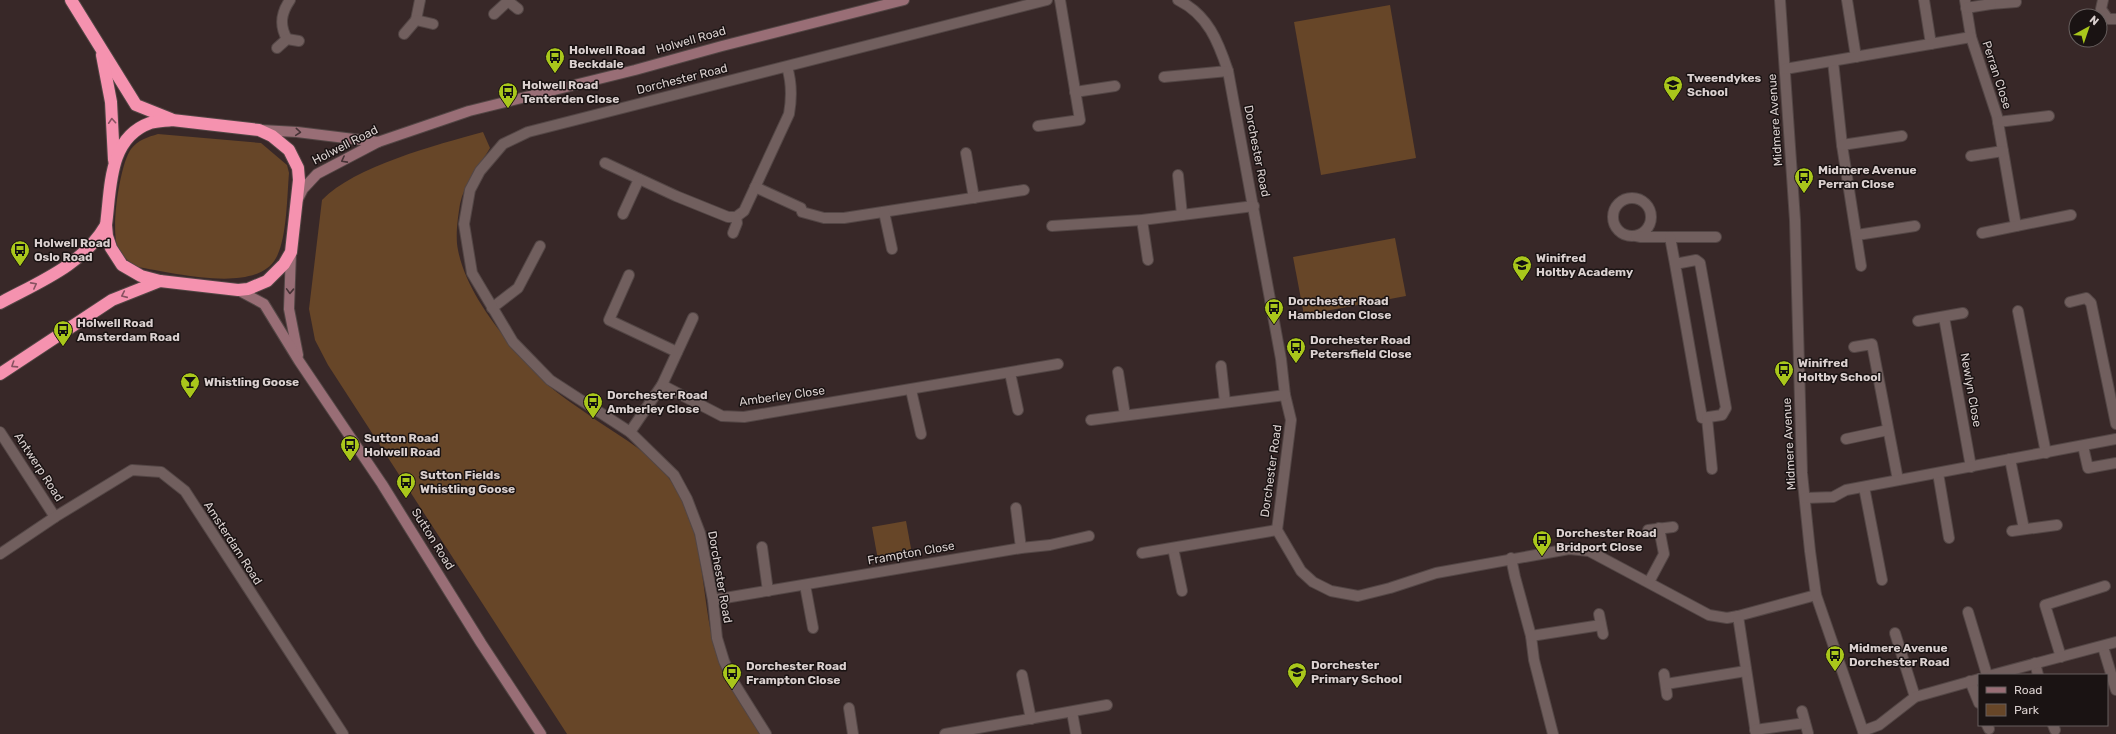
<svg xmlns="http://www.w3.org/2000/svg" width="2116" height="734" font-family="Rubik,sans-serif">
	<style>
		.green { fill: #674628 }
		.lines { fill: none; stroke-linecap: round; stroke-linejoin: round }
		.street-casing { stroke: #534645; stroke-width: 12 }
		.secondary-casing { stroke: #534645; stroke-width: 12 }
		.highway-casing { stroke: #534645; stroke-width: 14 }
		.street { stroke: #715f5e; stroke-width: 10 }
		.secondary { stroke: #996e76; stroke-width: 10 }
		.highway { stroke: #f592af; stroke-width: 12 }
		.oneway { stroke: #885261 }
		.oneway2 { stroke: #463336 }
		.labels { text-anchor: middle; stroke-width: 3; stroke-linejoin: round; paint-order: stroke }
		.street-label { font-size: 12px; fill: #dad0cf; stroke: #1a1313 }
		.poi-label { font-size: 12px; font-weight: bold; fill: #dad0cf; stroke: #1a1313; text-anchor: start }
	</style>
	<rect width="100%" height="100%" fill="#382828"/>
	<!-- green -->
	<g class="green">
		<polygon points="1390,5 1416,158 1321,175 1294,22"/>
		<path d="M 483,132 L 490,148 C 480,165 464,184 460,204 C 458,217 455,236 458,250 C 467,297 511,347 544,381 C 556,393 572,403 586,413 C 617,436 654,452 675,487 C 703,532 701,586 712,637 C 719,673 741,703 760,734 L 567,734 L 328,365 L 315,340 L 309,309 L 322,200 C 355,166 436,145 483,132 Z"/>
		<path d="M 158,134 L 261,143 L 287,165 L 289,173 C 287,196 287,239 276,258 C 256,295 172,272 137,267 C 130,262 122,257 118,248 C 110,230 120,164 131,149 C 138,140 148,137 158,134 Z"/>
		<polygon points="1395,238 1406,296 1304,315 1293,257"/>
		<polygon points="906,521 912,554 878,560 872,527"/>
	</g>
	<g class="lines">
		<!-- street casing -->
		<g class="street-casing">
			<g id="street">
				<path d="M 1178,0 C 1208,15 1218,41 1228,71 L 1281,359 L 1285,395 L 1291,420 L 1277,530 L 1301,571 L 1313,582 L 1331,591 L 1358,596 L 1390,588 L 1436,573 L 1569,549 L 1589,551 L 1709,615 L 1727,618 L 1738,616 L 1816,595"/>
				<polyline points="1780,0 1795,220 1802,473 1810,551 1816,595 1864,734"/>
				<polyline points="1847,0 1856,57"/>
				<polyline points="1924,0 1931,44"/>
				<polyline points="1965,0 1971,37"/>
				<polyline points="2103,0 2101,9 2108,19 2116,19"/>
				<polyline points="1991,4 2016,2"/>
				<polyline points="1966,8 1991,4 1990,0"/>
				<polyline points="494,14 508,1 518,9"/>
				<polyline points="416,20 420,0"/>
				<polyline points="404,34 416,20 433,24"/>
				<path d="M 287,39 C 279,25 281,13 290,0"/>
				<polyline points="277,48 287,39 299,41"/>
				<polyline points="1833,61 1842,145 1861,266"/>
				<polyline points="1785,69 1971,37 1997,116 2016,226"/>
				<polyline points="1164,77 1228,71"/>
				<polyline points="1075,92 1115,86"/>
				<polyline points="1998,122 2049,116"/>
				<polyline points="1038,126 1080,120 1060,0"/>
				<polyline points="1842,145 1902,136"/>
				<polyline points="966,153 974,198"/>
				<polyline points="1971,156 2003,151"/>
				<path d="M 605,163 L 676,196 L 728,217 L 736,217 L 744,211 L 789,114 C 792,97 792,83 787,67"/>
				<polyline points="1178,175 1182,215"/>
				<polyline points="755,187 801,208 802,212 824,218 844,218 1024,190"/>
				<circle cx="1632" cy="217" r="19"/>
				<polyline points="884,212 892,249"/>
				<polyline points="623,214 639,179"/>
				<polyline points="1142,220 1148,260"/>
				<polyline points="1052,226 1142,220 1254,206"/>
				<polyline points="733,233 737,223 736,217"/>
				<polyline points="1982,233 2071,215"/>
				<polyline points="1857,235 1915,226"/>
				<polyline points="1636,236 1641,237 1716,237"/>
				<polyline points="1670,237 1675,264 1696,260 1700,263 1726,408 1722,415 1702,418 1675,264"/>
				<polyline points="629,275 609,320 677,352"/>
				<polyline points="2070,302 2086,298 2091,303 2116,424"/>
				<polyline points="492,308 518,288 540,246"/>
				<polyline points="2018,311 2046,453"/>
				<polyline points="1944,317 1971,467"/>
				<polyline points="1918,321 1963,313"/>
				<polyline points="1854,347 1872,344 1898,480"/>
				<polyline points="1221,366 1225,402"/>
				<polyline points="1118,372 1125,415"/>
				<polyline points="1010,373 1018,410"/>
				<polyline points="662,385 722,416 744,417 1058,364"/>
				<polyline points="911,390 921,434"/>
				<polyline points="1707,418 1712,469"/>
				<polyline points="1091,420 1285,395"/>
				<polyline points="0,432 55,517"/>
				<polyline points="630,432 662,385 693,318"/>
				<polyline points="1846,439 1888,430"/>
				<polyline points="2083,446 2088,468 2116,463"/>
				<polyline points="2010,459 2024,529"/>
				<polyline points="1938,473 1949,538"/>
				<polyline points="1864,487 1882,580"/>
				<polyline points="1805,498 1833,497 1846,490 2116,439"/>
				<polyline points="1016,508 1021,548"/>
				<polyline points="1648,530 1673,527"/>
				<polyline points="2012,531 2057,525"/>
				<polyline points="762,547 768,591"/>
				<polyline points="1173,548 1182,591"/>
				<polyline points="1142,553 1277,530"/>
				<polyline points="0,554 55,517 132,470 161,472 185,491 343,734"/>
				<polyline points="1511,558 1515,577 1531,636 1534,660 1553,734"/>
				<polyline points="1649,582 1664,554 1659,528"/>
				<polyline points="805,585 813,628"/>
				<polyline points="713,600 1021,548 1050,545 1089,536"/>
				<polyline points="1968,612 1987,675"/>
				<polyline points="1599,614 1603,634"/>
				<polyline points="1738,616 1756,734"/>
				<polyline points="1895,633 1915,697"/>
				<polyline points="1531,636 1601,625"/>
				<polyline points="2103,647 2116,690"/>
				<polyline points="2061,657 2045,605 2105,586"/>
				<polyline points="2035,663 2038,675"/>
				<polyline points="1664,674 1667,695"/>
				<polyline points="1022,675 1031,719"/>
				<polyline points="1992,675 2116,642"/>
				<polyline points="1970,681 1979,703"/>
				<polyline points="1666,684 1746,671"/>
				<polyline points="849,708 853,734"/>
				<polyline points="1802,711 1808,733"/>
				<polyline points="1072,712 1076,734"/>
				<polyline points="1987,725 1989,729"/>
				<polyline points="2053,725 2055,730"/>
				<polyline points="1755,730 1805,723"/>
				<polyline points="1863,731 1879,725 1915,697 1979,679"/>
				<polyline points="766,734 734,683 724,661 717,638 713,600 700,533 687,499 674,475 630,432 550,380 513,342 472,273 464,224 470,190 480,171 503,144 528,132 1047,0"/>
				<polyline points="945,734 1107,705"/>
			</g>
		</g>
		<!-- secondary casing -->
		<g class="secondary-casing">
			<g id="secondary">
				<polyline points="261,130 297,132 378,142"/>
				<polyline points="298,199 303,189 317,174 378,142 469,111 635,70 722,46 904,0"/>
				<polyline points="291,252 289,309 298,355"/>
				<polyline points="238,290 264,304 299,361 382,484 481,643 541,734"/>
			</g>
		</g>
		<!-- highway casing -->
		<g class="highway-casing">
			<g id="highway">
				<polyline points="71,0 136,105 171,119"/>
				<polyline points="102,55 111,102 114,160"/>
				<path d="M 172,120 L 259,130 L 272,136 L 289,150 L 298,168 L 299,180 L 291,252 L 284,264 L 267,281 L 248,289 L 238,290 L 160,281 L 141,276 L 122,265 L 111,248 L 107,236 L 106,225 C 111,188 108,138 150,123 C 157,121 165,121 172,120 Z"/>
				<path d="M 0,303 C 39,282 83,265 106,225"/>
				<polyline points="0,374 112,300 160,281"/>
			</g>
		</g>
		<!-- street -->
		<use href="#street" class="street"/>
		<!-- secondary -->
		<use href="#secondary" class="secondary"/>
		<!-- highway -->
		<use href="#highway" class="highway"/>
	</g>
	<!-- one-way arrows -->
	<defs><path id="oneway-chevron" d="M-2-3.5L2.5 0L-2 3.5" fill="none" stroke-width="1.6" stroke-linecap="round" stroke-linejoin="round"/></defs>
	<g class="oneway">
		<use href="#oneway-chevron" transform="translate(112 121) rotate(-94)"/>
		<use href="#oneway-chevron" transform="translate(34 285) rotate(-28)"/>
		<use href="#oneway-chevron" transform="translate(124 295) rotate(156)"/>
		<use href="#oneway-chevron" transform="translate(14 365) rotate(147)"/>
	</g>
	<g class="oneway2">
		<use href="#oneway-chevron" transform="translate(298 132) rotate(5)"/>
		<use href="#oneway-chevron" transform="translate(344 160) rotate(152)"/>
		<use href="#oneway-chevron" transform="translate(290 291) rotate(92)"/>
	</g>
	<!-- icons -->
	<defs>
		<g id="bus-pin" transform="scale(1)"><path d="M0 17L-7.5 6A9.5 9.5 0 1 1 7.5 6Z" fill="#a9c71b" stroke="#1a1313"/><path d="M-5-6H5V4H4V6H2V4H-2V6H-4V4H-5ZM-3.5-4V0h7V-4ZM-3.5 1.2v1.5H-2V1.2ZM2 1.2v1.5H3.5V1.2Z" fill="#111"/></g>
		<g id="school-pin" transform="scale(1)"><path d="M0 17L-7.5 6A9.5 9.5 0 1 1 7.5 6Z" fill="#a9c71b" stroke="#1a1313"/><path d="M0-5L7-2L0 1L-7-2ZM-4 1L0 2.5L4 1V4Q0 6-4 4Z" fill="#111"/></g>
		<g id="bar-pin" transform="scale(1)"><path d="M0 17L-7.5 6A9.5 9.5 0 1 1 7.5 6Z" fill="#a9c71b" stroke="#1a1313"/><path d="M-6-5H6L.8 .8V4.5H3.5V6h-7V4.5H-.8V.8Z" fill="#111"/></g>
	</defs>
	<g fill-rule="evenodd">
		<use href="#bus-pin" x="555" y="57"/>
		<use href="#school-pin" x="1673" y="85"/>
		<use href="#bus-pin" x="508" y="92"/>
		<use href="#bus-pin" x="1804" y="177"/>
		<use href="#bus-pin" x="20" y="250"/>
		<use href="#school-pin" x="1522" y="265"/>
		<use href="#bus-pin" x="1274" y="308"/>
		<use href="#bus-pin" x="63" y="330"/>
		<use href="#bus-pin" x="1296" y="347"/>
		<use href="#bus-pin" x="1784" y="370"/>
		<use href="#bar-pin" x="190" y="382"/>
		<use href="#bus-pin" x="593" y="402"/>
		<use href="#bus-pin" x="350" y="445"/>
		<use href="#bus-pin" x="406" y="482"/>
		<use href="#bus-pin" x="1542" y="540"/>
		<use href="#bus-pin" x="1835" y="655"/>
		<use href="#school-pin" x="1297" y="672"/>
		<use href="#bus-pin" x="732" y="673"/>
	</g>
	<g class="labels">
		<!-- street labels -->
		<g class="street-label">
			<text transform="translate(691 40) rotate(-16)" y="4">Holwell Road</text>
			<text transform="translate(1997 75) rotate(72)" y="4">Perran Close</text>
			<text transform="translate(682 79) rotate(-14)" y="4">Dorchester Road</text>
			<text transform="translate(1775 120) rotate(-94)" y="4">Midmere Avenue</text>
			<text transform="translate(345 145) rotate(-27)" y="4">Holwell Road</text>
			<text transform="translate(1257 151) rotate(79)" y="4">Dorchester Road</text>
			<text transform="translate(1971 390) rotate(80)" y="4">Newlyn Close</text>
			<text transform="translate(782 396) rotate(-8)" y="4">Amberley Close</text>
			<text transform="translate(1789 444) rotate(-93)" y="4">Midmere Avenue</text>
			<text transform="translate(39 467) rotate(57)" y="4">Antwerp Road</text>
			<text transform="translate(1271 471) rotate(-82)" y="4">Dorchester Road</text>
			<text transform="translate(433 539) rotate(58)" y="4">Sutton Road</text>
			<text transform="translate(233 543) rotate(57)" y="4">Amsterdam Road</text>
			<text transform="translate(911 553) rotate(-10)" y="4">Frampton Close</text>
			<text transform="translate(720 577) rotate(80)" y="4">Dorchester Road</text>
		</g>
		<!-- poi labels -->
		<g class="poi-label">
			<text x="569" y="54">Holwell Road<tspan x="569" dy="14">Beckdale</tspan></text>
			<text x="1687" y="82">Tweendykes<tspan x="1687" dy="14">School</tspan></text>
			<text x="522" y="89">Holwell Road<tspan x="522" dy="14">Tenterden Close</tspan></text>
			<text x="1818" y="174">Midmere Avenue<tspan x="1818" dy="14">Perran Close</tspan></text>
			<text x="34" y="247">Holwell Road<tspan x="34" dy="14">Oslo Road</tspan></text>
			<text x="1536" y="262">Winifred<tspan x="1536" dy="14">Holtby Academy</tspan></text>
			<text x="1288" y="305">Dorchester Road<tspan x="1288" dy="14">Hambledon Close</tspan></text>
			<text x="77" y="327">Holwell Road<tspan x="77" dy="14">Amsterdam Road</tspan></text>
			<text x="1310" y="344">Dorchester Road<tspan x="1310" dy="14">Petersfield Close</tspan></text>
			<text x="1798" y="367">Winifred<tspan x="1798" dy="14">Holtby School</tspan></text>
			<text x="204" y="386">Whistling Goose</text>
			<text x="607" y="399">Dorchester Road<tspan x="607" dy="14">Amberley Close</tspan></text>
			<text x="364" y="442">Sutton Road<tspan x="364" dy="14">Holwell Road</tspan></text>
			<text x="420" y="479">Sutton Fields<tspan x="420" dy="14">Whistling Goose</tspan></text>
			<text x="1556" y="537">Dorchester Road<tspan x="1556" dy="14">Bridport Close</tspan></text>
			<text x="1849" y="652">Midmere Avenue<tspan x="1849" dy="14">Dorchester Road</tspan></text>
			<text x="1311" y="669">Dorchester<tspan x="1311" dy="14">Primary School</tspan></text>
			<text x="746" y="670">Dorchester Road<tspan x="746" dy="14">Frampton Close</tspan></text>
		</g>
	</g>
	<!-- legend -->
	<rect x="1978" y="674" width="130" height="52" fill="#1a1313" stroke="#675f5e"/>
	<rect x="1986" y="687" width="20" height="6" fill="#996e76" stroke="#675f5e"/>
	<text x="2014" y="694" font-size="12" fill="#dad0cf">Road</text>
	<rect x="1986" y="704" width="20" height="12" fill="#674628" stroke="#675f5e"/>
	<text x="2014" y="714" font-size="12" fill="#dad0cf">Park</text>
	<!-- north arrow -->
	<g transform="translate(2088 28) rotate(40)"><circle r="19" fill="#1a1313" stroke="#675f5e"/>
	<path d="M0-3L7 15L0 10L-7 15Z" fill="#a9c71b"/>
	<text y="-6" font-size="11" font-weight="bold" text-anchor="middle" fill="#dad0cf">N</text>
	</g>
</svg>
